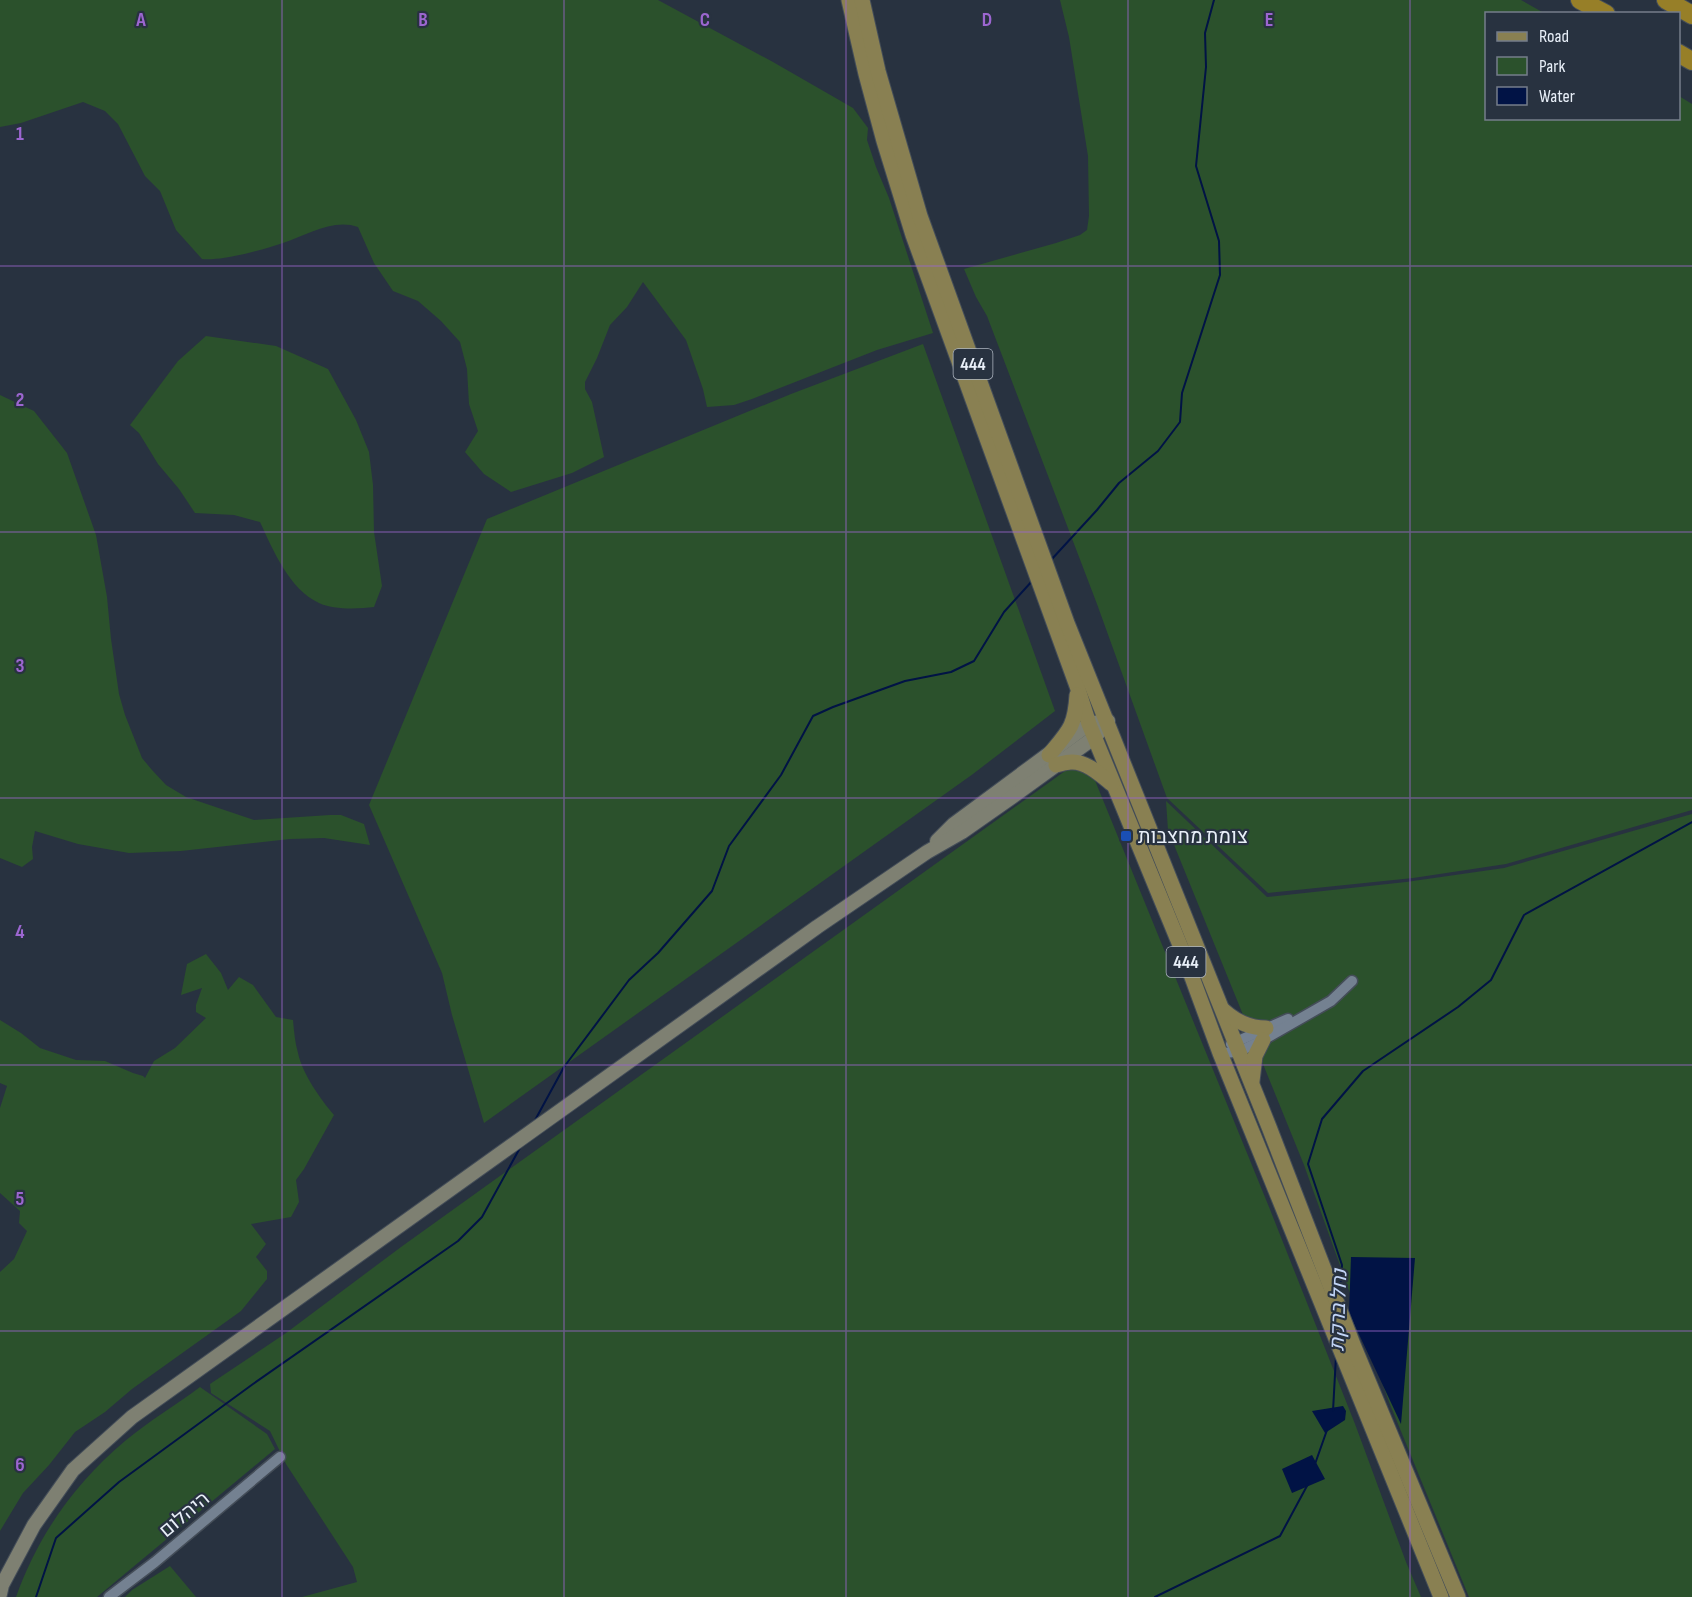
<svg xmlns="http://www.w3.org/2000/svg" width="1692" height="1597" font-family="'Sofia Sans Condensed',Heebo,sans-serif">
	<style>
		.green { fill: #2b512c }
		.water { fill: #011345 }
		.lines { fill: none; stroke-linecap: round; stroke-linejoin: round }
		.stream { stroke: #011345; stroke-width: 2 }
		.minor-casing { stroke: #444d58; stroke-width: 13 }
		.secondary-casing { stroke: #444d58; stroke-width: 16 }
		.primary-casing { stroke: #444d58; stroke-width: 17 }
		.motorway-casing { stroke: #444d58; stroke-width: 20 }
		.minor { stroke: #748191; stroke-width: 10 }
		.secondary { stroke: #7e8072; stroke-width: 14 }
		.primary { stroke: #898052; stroke-width: 15 }
		.motorway { stroke: #977f28; stroke-width: 18 }
		.grid { fill: none; stroke: #9c66d0; stroke-width: 1.5; stroke-opacity: 0.55 }
		.transit-dot { fill: #1a4fb4; stroke: #283240; stroke-width: 2 }
		.labels { text-anchor: middle; stroke-width: 4.5; stroke-linejoin: round; paint-order: stroke }
		.shield { fill: #283240; stroke: #aeb6c1; stroke-width: 1.5 }
		.shield-label { font-size: 18px; font-weight: bold; fill: #e8eff8 }
		.poi-label { font-size: 20px; fill: #e8eff8; stroke: #283240; text-anchor: start }
		.street-label { font-size: 20px; fill: #e8eff8; stroke: #283240 }
		.water-label { font-size: 21px; font-style: italic; fill: #c1d4f6; stroke: #283240 }
		.grid-label { font-size: 20px; text-anchor: middle; font-weight: bold; fill: #9c66d0; stroke: #283240; stroke-width: 4.5; stroke-linejoin: round; paint-order: stroke }
	</style>
	<rect width="100%" height="100%" fill="#283240"/>
	<!-- green -->
	<g class="green">
		<path d="M 0,0 L 658,0 L 773,62 L 853,108 L 868,128 L 867,140 L 876,167 L 889,198 L 933,333 L 877,350 L 752,399 L 734,405 L 707,407 L 703,389 L 686,340 L 643,282 L 627,307 L 610,325 L 597,358 L 585,382 L 585,389 L 592,402 L 604,457 L 572,473 L 511,492 L 484,474 L 465,452 L 478,431 L 469,404 L 467,369 L 460,342 L 441,321 L 418,301 L 393,291 L 374,263 L 358,227 C 334,218 306,235 283,243 C 262,250 223,261 202,259 L 176,230 L 160,191 L 145,176 L 118,124 L 105,111 L 83,102 L 21,123 L 0,127 Z"/>
		<polygon points="1060,0 1521,0 1544,13 1486,14 1486,118 1678,118 1679,96 1692,104 1692,810 1506,864 1413,878 1268,893 1167,798 1097,604 987,316 976,297 964,269 1056,243 1080,235 1087,230 1089,216 1088,156 1069,37"/>
		<path d="M 206,336 L 276,346 L 328,369 L 356,420 L 369,452 L 373,485 L 374,532 L 382,586 L 374,607 C 359,609 333,610 319,603 C 289,589 273,550 260,522 L 234,515 L 195,513 L 179,489 L 158,464 L 139,433 L 130,425 L 178,361 Z"/>
		<polygon points="923,344 1055,711 973,774 484,1123 452,1015 442,973 369,805 487,519 791,394"/>
		<polygon points="0,395 34,411 67,453 96,535 107,597 111,639 119,694 125,715 142,758 152,770 166,785 186,797 254,820 330,815 341,815 364,824 370,845 324,838 290,839 181,851 129,853 78,844 35,831 32,847 33,859 22,867 0,858"/>
		<polygon points="1072,766 1092,773 1269,1207 1355,1424 1406,1562 1421,1597 302,1597 357,1582 353,1567 286,1464 270,1431 211,1393 210,1384 286,1333 401,1247"/>
		<polygon points="1166,801 1267,897 1406,882 1504,868 1692,814 1692,1597 1469,1597 1389,1402 1304,1165 1168,830"/>
		<path d="M 206,954 L 221,973 L 228,990 L 239,977 L 253,985 L 276,1017 L 293,1020 C 294,1031 295,1043 298,1053 C 302,1073 321,1100 334,1115 L 304,1169 L 296,1180 L 299,1202 L 291,1217 L 251,1224 L 266,1244 L 256,1257 L 267,1271 L 267,1279 L 241,1311 L 132,1389 L 105,1412 L 75,1432 L 49,1465 L 23,1493 L 0,1531 L 0,1272 L 14,1259 L 27,1231 L 19,1223 L 20,1211 L 0,1193 L 0,1108 L 7,1086 L 0,1083 L 0,1020 L 21,1033 L 40,1048 L 76,1060 L 105,1061 L 133,1073 L 143,1076 L 145,1078 L 154,1061 L 175,1048 L 206,1018 L 196,1012 L 196,1005 L 202,988 L 181,995 L 187,964 Z"/>
		<path d="M 200,1387 L 267,1434 L 275,1449 L 97,1597 L 16,1597 C 38,1535 75,1483 125,1441 C 149,1421 176,1405 200,1387 Z"/>
		<polygon points="170,1566 196,1597 125,1597 132,1590"/>
	</g>
	<!-- water -->
	<g class="water">
		<polygon points="1351,1257 1415,1258 1401,1424 1349,1313"/>
		<polygon points="1343,1406 1346,1411 1345,1420 1325,1433 1312,1411"/>
		<polygon points="1312,1455 1325,1479 1292,1493 1282,1469"/>
	</g>
	<g class="lines">
		<!-- stream -->
		<g class="stream">
			<polyline points="1051,560 1097,510 1119,483 1158,451 1180,422 1182,393 1220,275 1219,241 1196,166 1206,67 1205,33 1214,0"/>
			<polyline points="534,1122 564,1067 629,980 658,953 712,891 729,846 781,775 813,716 833,707 905,681 951,672 974,661 1004,612 1033,580"/>
			<polyline points="1340,1291 1342,1265 1308,1164 1322,1119 1363,1071 1458,1007 1491,980 1524,915 1692,822"/>
			<polyline points="1333,1411 1336,1356"/>
			<polyline points="1315,1464 1327,1430"/>
			<polyline points="36,1597 56,1538 119,1482 253,1384 458,1241 482,1217 521,1146"/>
			<polyline points="1155,1597 1280,1536 1308,1484"/>
		</g>
		<!-- minor casing -->
		<g class="minor-casing">
			<g id="minor">
				<polyline points="1231,1044 1288,1019"/>
				<polyline points="1220,1053 1238,1052 1263,1040 1331,1001 1352,981"/>
				<polyline points="109,1597 155,1562 280,1457"/>
			</g>
		</g>
		<!-- secondary casing -->
		<g class="secondary-casing">
			<g id="secondary">
				<polyline points="937,841 954,824 1089,724 1100,722"/>
				<polyline points="0,1594 2,1585 34,1525 73,1470 132,1417 817,927 927,852 962,832 1012,797 1095,737 1108,721"/>
			</g>
		</g>
		<!-- primary casing -->
		<g class="primary-casing">
			<g id="primary">
				<polyline points="849,0 866,74 884,141 913,235 1077,686 1089,724 1182,950 1220,1053 1441,1597"/>
				<polyline points="862,0 878,71 920,216 1067,623 1269,1127 1354,1347 1458,1597"/>
				<path d="M 1049,755 C 1069,731 1075,727 1077,695"/>
				<path d="M 1056,765 C 1061,764 1066,762 1071,762 C 1086,761 1101,775 1112,784"/>
				<path d="M 1223,1010 C 1235,1021 1248,1028 1266,1028"/>
				<polyline points="1252,1081 1255,1056 1263,1040"/>
			</g>
		</g>
		<!-- motorway casing -->
		<g class="motorway-casing">
			<g id="motorway">
				<polyline points="1580,0 1606,14"/>
				<polyline points="1666,0 1692,15"/>
				<polyline points="1678,53 1692,61"/>
			</g>
		</g>
		<!-- minor -->
		<use href="#minor" class="minor"/>
		<!-- secondary -->
		<use href="#secondary" class="secondary"/>
		<!-- primary -->
		<use href="#primary" class="primary"/>
		<!-- motorway -->
		<use href="#motorway" class="motorway"/>
	</g>
	<!-- grid -->
	<path class="grid" d="M 282,0 L 282,1597M 564,0 L 564,1597M 846,0 L 846,1597M 1128,0 L 1128,1597M 1410,0 L 1410,1597M 0,266 L 1692,266M 0,532 L 1692,532M 0,798 L 1692,798M 0,1065 L 1692,1065M 0,1331 L 1692,1331"/>
	<!-- markers -->
	<rect class="transit-dot" x="1120" y="830" width="12" height="12" rx="3"/>
	<g class="labels">
		<!-- shield labels -->
		<g class="shield">
			<rect x="953.5" y="349" width="39" height="30" rx="4.5"/>
			<rect x="1166.5" y="947" width="39" height="30" rx="4.5"/>
		</g>
		<g class="shield-label">
			<text x="973" y="370">444</text>
			<text x="1186" y="968">444</text>
		</g>
		<!-- poi labels -->
		<g class="poi-label">
			<text x="1138" y="843">צומת מחצבות</text>
		</g>
		<!-- street labels -->
		<g class="street-label">
			<text transform="translate(184 1514) rotate(-40)" y="7">היהלום</text>
		</g>
		<!-- water labels -->
		<g class="water-label">
			<text transform="translate(1338 1310) rotate(-88)" y="7">נחל ברקת</text>
		</g>
	</g>
	<g class="grid-label">
		<text x="141" y="26">A</text>
		<text x="423" y="26">B</text>
		<text x="705" y="26">C</text>
		<text x="987" y="26">D</text>
		<text x="1269" y="26">E</text>
		<text x="20" y="140">1</text>
		<text x="20" y="406">2</text>
		<text x="20" y="672">3</text>
		<text x="20" y="938">4</text>
		<text x="20" y="1205">5</text>
		<text x="20" y="1471">6</text>
	</g>
	<!-- legend -->
	<rect x="1485" y="12" width="195" height="108" fill="#283240" stroke="#757e8a" stroke-width="1.5"/>
	<rect x="1497" y="32" width="30" height="9" fill="#898052" stroke="#757e8a" stroke-width="1.5"/>
	<text x="1539" y="42" font-size="18" fill="#e8eff8">Road</text>
	<rect x="1497" y="57" width="30" height="18" fill="#2b512c" stroke="#757e8a" stroke-width="1.5"/>
	<text x="1539" y="72" font-size="18" fill="#e8eff8">Park</text>
	<rect x="1497" y="87" width="30" height="18" fill="#011345" stroke="#757e8a" stroke-width="1.5"/>
	<text x="1539" y="102" font-size="18" fill="#e8eff8">Water</text>
</svg>
